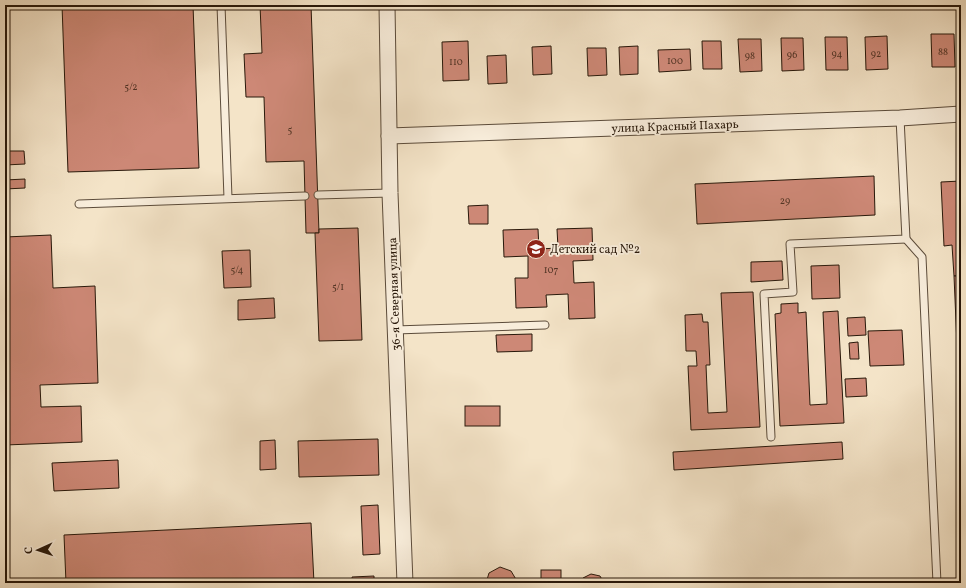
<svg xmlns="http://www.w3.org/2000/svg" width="966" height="588" font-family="Vollkorn,serif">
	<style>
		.building { fill: #cd8876; stroke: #28180a }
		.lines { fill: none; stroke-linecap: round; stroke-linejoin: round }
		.lane-casing { stroke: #5b4b3a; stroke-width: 9 }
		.street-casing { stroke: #5b4b3a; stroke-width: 17 }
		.lane { stroke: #f8eddb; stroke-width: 7 }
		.street { stroke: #f8eddb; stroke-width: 15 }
		.labels { text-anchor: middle; stroke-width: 3.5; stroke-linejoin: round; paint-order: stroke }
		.number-label { font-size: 10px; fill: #513425 }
		.street-label { font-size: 12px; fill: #28180a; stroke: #f8eddb }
		.poi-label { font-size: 12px; fill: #28180a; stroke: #f8eddb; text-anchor: start }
	</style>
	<rect width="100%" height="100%" fill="#f4e4c8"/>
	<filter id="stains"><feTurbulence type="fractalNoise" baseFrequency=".005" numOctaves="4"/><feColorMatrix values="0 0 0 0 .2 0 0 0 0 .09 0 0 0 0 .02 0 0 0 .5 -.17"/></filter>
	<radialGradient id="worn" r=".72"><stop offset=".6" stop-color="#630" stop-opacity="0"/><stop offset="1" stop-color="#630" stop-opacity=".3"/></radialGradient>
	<!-- building -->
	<g class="building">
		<polygon points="62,5 193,5 199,168 68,172"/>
		<polygon points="260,5 311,5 319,233 306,233 304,161 266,162 264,97 246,97 244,54 262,53"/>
		<polygon points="931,34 954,34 955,67 932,67"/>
		<polygon points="887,36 888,69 866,70 865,37"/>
		<polygon points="825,37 847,37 848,70 826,70"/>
		<polygon points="781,38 803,38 804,70 782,71"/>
		<polygon points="738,39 761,39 762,71 740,72"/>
		<polygon points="468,41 469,80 443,81 442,42"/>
		<polygon points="702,41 721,41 722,69 703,69"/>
		<polygon points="551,46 552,74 533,75 532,47"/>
		<polygon points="638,46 638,74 620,75 619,47"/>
		<polygon points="587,48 606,48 607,75 588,76"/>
		<polygon points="690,49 691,70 659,72 658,50"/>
		<polygon points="506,55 507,83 488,84 487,56"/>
		<polygon points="5,151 24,151 25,164 5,165"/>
		<polygon points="874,176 875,215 697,224 695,184"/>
		<polygon points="25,179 25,188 5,189 5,180"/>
		<polygon points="961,181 961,276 954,276 952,245 944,246 941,182"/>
		<polygon points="488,205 488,224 469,224 468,206"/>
		<polygon points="358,228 362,340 319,341 315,233 319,233 319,229"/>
		<polygon points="592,228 593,260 573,261 574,283 594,282 595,318 569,319 568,294 546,295 547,307 516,308 515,278 528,278 528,256 504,257 503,230 538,229 539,249 558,248 557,229"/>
		<polygon points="51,235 53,288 95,286 98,383 40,385 41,407 81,406 82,442 5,445 5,237"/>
		<polygon points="250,250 251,287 224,288 222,251"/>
		<polygon points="782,261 783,280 751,282 751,262"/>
		<polygon points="839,265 840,298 812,299 811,266"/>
		<polygon points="954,276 961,276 961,437"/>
		<polygon points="753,292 760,427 691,430 688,366 697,366 696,351 686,351 685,315 702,314 703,322 708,322 710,365 706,365 708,413 727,412 721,293"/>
		<polygon points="274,298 275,318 238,320 238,300"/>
		<polygon points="798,303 798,313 806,312 810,405 827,404 823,312 838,311 844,423 780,426 775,314 781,313 781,304"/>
		<polygon points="865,317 866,335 848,336 847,318"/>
		<polygon points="902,330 904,365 870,366 868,331"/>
		<polygon points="532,334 532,351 497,352 496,335"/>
		<polygon points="858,342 859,359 850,359 849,343"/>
		<polygon points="866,378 867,396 846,397 845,379"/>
		<rect x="465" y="406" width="35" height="20"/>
		<polygon points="378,439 379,475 299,477 298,441"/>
		<polygon points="275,440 276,469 260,470 260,441"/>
		<polygon points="842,442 843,459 674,470 673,452"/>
		<polygon points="118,460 119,488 54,491 52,463"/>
		<polygon points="378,505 380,554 363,555 361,506"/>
		<polygon points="311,523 314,583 66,583 64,535"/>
		<polygon points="500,567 511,571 517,581 517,583 486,583 489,573"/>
		<rect x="541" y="570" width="20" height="13"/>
		<polygon points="591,574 600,576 604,583 581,583 583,578"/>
		<polygon points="374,576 374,583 353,583 352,577"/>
	</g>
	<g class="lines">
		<!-- lane casing -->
		<g class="lane-casing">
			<g id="lane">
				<polyline points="221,5 228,198"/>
				<polyline points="318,195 390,193"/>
				<polyline points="79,204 305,196"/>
				<polyline points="906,239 922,257 937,583"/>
				<polyline points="395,330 545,325"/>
				<polyline points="771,437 764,294 793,292 790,244 906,239 900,118"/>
			</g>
		</g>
		<!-- street casing -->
		<g class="street-casing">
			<g id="street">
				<polyline points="387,5 390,193 405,583"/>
				<polyline points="389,136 900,118 961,114"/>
			</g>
		</g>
		<!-- lane -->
		<use href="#lane" class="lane"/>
		<!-- street -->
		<use href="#street" class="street"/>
	</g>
	<!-- icons -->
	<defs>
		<g id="school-disc" transform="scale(1)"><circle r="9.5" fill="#8f2418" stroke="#f8eddb"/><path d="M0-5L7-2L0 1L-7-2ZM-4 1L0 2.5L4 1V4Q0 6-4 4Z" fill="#fff"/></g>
	</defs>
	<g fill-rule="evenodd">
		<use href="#school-disc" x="536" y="249"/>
	</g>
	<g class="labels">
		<!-- number labels -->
		<g class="number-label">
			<text x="943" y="55">88</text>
			<text x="837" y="57">94</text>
			<text x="876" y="57">92</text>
			<text x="792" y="58">96</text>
			<text x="750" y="59">98</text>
			<text x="675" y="64">100</text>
			<text x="456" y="65">110</text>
			<text x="131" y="90">5/2</text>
			<text x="290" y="133">5</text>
			<text x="785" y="204">29</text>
			<text x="237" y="273">5/4</text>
			<text x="551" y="273">107</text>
			<text x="338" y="290">5/1</text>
		</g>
		<!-- street labels -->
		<g class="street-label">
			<text transform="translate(675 126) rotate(-2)" y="4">улица Красный Пахарь</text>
			<text transform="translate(394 294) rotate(-92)" y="4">36-я Северная улица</text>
		</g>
		<!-- poi labels -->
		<g class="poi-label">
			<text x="550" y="253">Детский сад №2</text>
		</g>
	</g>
	<!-- margin -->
	<rect width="966" height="588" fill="none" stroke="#f4e4c8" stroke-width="20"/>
	<rect x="6" y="6" width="954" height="576" fill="none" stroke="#28180a" stroke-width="2"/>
	<rect x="10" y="10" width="946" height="568" fill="none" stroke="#28180a"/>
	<!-- north arrow -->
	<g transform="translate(38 550) rotate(267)" stroke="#f8eddb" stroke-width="3" paint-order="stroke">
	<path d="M0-3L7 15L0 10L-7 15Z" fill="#28180a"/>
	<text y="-6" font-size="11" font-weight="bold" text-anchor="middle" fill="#28180a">С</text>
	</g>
	<rect width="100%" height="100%" filter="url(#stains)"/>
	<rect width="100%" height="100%" fill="url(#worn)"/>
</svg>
